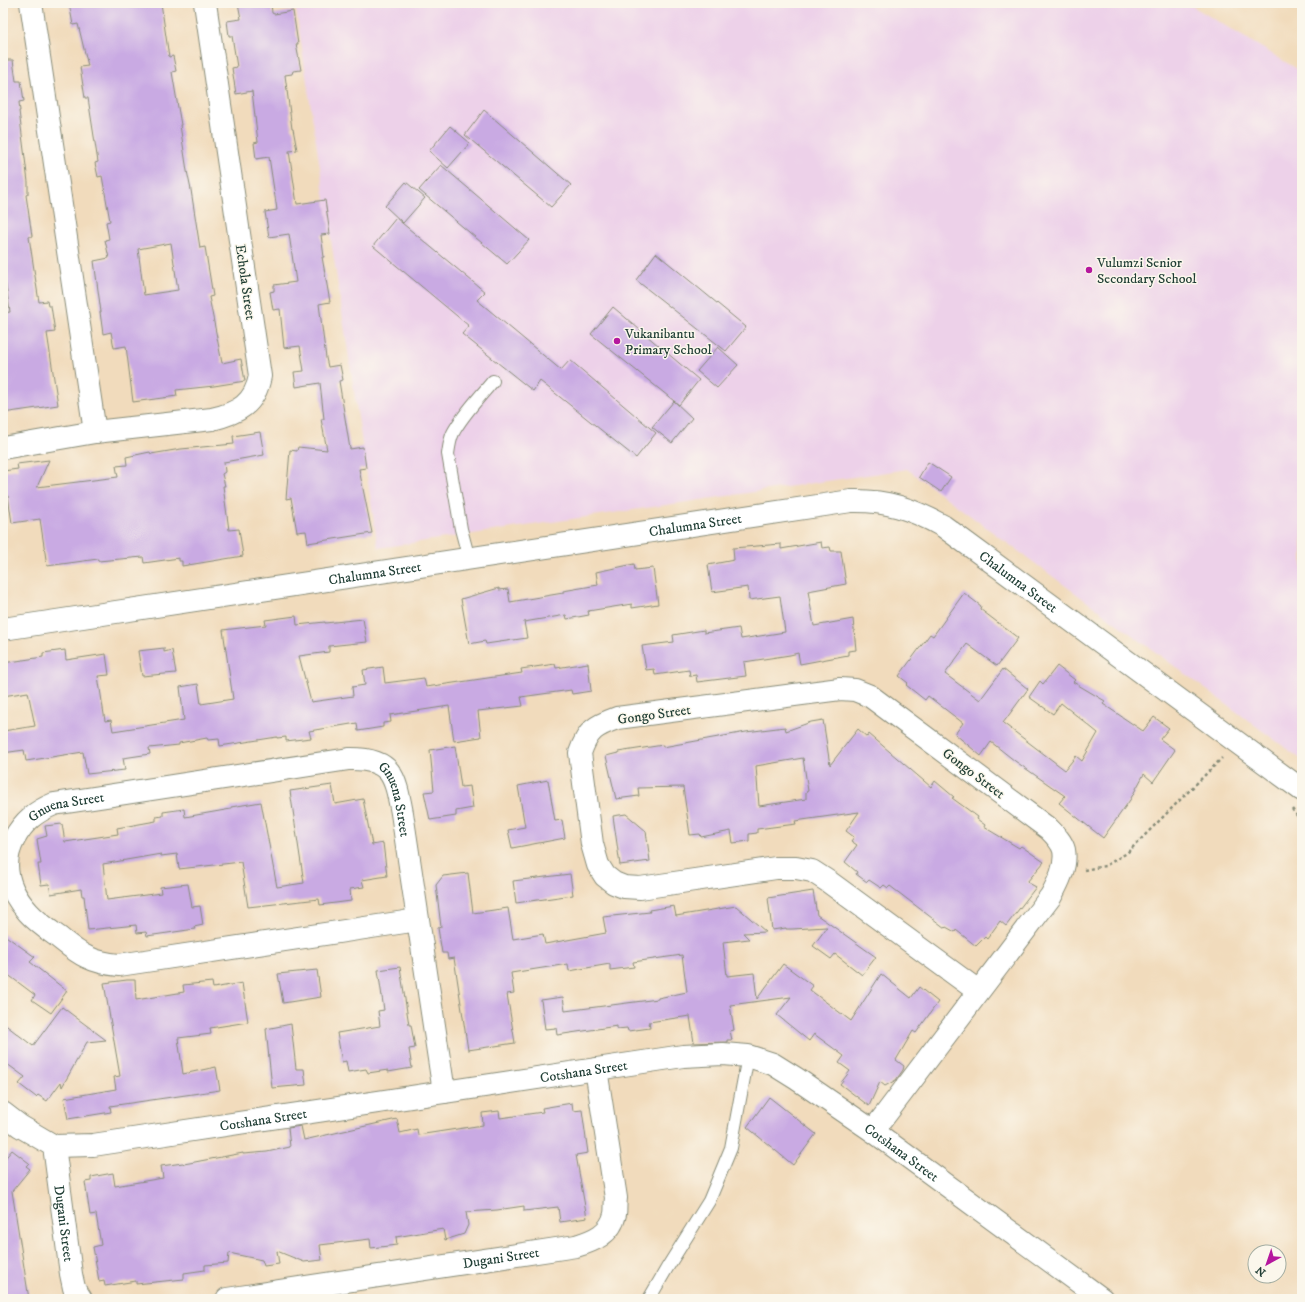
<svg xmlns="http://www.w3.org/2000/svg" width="1305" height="1302" font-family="'IM FELL DW Pica',serif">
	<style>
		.built { fill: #edd1e9 }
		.building { fill: #c9aae3; fill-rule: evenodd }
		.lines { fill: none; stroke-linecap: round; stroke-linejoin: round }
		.lane-casing { stroke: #888c78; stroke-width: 14 }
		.street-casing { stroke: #888c78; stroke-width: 24 }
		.path { stroke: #888c78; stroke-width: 2.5; stroke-dasharray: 3 3; stroke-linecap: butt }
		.lane { stroke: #fff; stroke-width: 12 }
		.street { stroke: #fff; stroke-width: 22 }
		.poi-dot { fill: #b5179e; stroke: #fbf7ec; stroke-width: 1.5 }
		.labels { text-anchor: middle; stroke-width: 3; stroke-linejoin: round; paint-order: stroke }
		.poi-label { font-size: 14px; fill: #1f3d34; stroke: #fbf7ec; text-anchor: start }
		.street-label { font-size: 14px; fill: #1f3d34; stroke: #fbf7ec }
	</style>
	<rect width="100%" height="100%" fill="#fbf7ec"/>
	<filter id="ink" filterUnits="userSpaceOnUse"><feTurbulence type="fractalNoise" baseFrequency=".025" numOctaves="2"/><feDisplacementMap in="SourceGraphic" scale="8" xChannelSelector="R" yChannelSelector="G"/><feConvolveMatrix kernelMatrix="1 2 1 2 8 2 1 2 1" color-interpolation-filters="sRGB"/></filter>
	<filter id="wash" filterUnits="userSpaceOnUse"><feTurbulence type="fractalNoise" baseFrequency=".012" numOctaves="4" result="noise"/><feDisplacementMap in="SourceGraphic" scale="16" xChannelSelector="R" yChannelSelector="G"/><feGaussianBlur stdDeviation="0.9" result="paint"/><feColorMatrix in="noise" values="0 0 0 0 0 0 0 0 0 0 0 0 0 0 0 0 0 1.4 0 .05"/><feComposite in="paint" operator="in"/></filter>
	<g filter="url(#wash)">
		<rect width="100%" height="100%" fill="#f1dbbc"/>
		<!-- built -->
		<polygon class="built" points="295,3 1187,3 1302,72 1302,760 907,469 378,548"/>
		<g id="blocks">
			<!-- building -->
			<g class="building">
				<path d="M 69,3 L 161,3 L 169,57 L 173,56 L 176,71 L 172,72 L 181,125 L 180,125 L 187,171 L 191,190 L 200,248 L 205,247 L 213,296 L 209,297 L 222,363 L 241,359 L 245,381 L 214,386 L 176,390 L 177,396 L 133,402 L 126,346 L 114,348 L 111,332 L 103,334 L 100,312 L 101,312 L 94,261 L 109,258 L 105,240 L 109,239 L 106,222 L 110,221 L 102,176 L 98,177 L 95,163 L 98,162 L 88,98 L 85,98 L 80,67 L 88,66 L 78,24 L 73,25 ZM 171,243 L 178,290 L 144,295 L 138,249 Z"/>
				<polygon points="238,3 271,3 272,13 274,14 293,11 298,44 296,44 301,70 293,71 292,74 285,75 292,129 293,129 297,150 289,151 297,204 325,200 330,234 321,235 324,257 322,257 330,302 319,304 326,358 328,367 340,365 343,380 339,381 350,449 363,447 366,468 359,469 372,533 308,543 306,531 297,532 291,498 286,499 290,450 297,451 298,447 327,450 321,419 324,419 320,383 296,387 294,372 304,371 300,346 284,348 280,309 273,310 270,292 274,291 274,285 296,282 289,234 269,237 265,212 277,210 269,157 256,159 254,143 258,142 252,91 236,94 232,68 237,67 232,36 229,36 227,21 241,19"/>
				<polygon points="3,60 13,60 16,81 21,81 24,101 19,102 20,111 19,111 28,182 28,194 26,195 32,236 29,237 39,302 47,301 48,306 51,306 55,332 47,333 58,405 3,413 3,313 10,312 3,267"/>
				<polygon points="484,110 571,185 551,207 465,135"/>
				<polygon points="450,126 470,143 448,168 429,151"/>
				<polygon points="441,165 529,240 507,264 419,190"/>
				<polygon points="406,182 425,198 403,223 385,206"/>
				<polygon points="396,218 485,292 477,300 561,370 570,360 656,433 636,458 540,381 533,391 462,334 469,326 373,246"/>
				<polygon points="656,253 746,327 726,351 636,280"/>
				<polygon points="613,307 699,380 679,405 591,334"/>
				<polygon points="718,347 738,365 717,388 697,371"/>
				<polygon points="674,401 692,418 672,443 652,427"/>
				<polygon points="260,432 264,455 224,462 225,472 222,474 225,486 223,486 229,530 239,529 243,556 182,566 182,561 179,561 179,558 144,563 143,557 98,561 98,559 47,566 40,519 12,523 8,496 6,496 3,471 18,469 17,464 49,460 37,487 118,477 116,466 127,465 126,457 150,452 151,454 181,449 234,444 233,436"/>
				<polygon points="928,462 951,477 941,492 919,477"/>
				<polygon points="821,542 822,548 830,547 831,551 841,551 846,584 808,591 814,626 853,619 856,650 848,651 848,655 800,664 798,653 790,655 744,662 746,676 697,682 696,675 690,676 689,670 655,675 654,669 646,670 642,646 674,642 673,635 704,630 704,633 739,628 741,639 785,632 780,596 749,600 748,587 712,592 708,565 734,560 733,548 781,544 781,549"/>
				<polygon points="634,564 635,570 653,568 658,604 632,608 632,604 588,611 589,615 567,619 566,615 524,622 527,638 486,644 485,641 469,644 461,599 499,588 499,590 508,589 510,602 563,593 563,591 598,585 596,572"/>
				<polygon points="964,593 981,606 980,609 1018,638 997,666 967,644 945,674 980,700 1003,669 1028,689 1003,723 1065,770 1076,756 1082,761 1098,733 1061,703 1053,714 1029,697 1040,681 1043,684 1057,666 1075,680 1073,682 1105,701 1103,704 1143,731 1154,717 1169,728 1160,739 1175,750 1153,782 1144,774 1130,800 1103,838 1059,803 1065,796 1015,761 991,742 981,756 955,734 963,723 928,696 925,700 906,685 908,683 899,676 930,634 933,636"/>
				<polygon points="296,616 297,625 325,622 325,623 363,619 367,642 329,646 329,652 299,656 311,702 353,696 352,687 365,685 363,670 383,667 385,683 424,678 426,687 522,673 521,669 555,664 556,668 588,663 591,691 572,694 571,690 521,697 523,706 478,711 481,737 454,741 449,706 390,715 391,722 383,723 383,727 358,731 357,723 309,731 311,738 286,741 286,737 277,738 277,737 220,746 219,739 208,740 207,738 179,743 179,745 149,748 150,754 123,758 125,770 87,774 83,752 26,761 24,750 3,753 3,731 35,726 28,692 3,696 3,663 43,657 43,653 65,650 66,660 106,654 109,675 98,676 105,721 111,720 113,731 184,720 180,687 198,684 201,704 233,699 223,630 266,625 265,620"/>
				<polygon points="164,648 164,652 172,650 176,673 142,676 138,651"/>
				<path d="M 823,720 L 830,765 L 858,729 L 867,737 L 869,734 L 883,746 L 931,787 L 935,781 L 954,797 L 952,798 L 978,817 L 977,819 L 985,825 L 984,827 L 1019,848 L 1021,846 L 1044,862 L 1027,882 L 1036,887 L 1006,926 L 1000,921 L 987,939 L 985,937 L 976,946 L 956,930 L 955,932 L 946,927 L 945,928 L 890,886 L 888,888 L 884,885 L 881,888 L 869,880 L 867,882 L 856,874 L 857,872 L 845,862 L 857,845 L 851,841 L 854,837 L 846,831 L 859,812 L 795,821 L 796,824 L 757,829 L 757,833 L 749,834 L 749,841 L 733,843 L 731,831 L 701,837 L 700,834 L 690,835 L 683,787 L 638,788 L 639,796 L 616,799 L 606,756 L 618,753 L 618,752 L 663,745 L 663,747 L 746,732 L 785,727 L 786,731 L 811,722 ZM 803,758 L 808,791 L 806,792 L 806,799 L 759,806 L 756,766 Z"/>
				<polygon points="455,746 461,787 470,786 473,808 456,811 456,816 430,820 424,792 434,791 430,750"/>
				<polygon points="548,780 555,821 562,820 565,838 512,848 508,830 525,827 518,786"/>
				<polygon points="332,785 335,804 363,799 372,845 383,843 387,876 362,880 364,887 350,889 351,901 320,905 319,899 248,907 241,862 179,869 177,854 161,856 161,854 103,864 107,900 161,893 160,887 188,884 192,907 200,906 203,925 194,927 195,929 147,936 146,932 137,933 136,925 88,930 84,896 82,896 81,889 51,894 49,884 41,885 38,864 41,864 37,839 47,836 45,826 62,824 65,842 118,834 117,828 156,821 156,817 163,816 163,812 184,809 185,817 231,809 231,807 261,802 277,887 304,883 290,791"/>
				<polygon points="626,814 646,831 650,861 620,865 613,816"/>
				<polygon points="468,873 473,913 508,908 513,939 543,934 545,944 606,933 603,917 650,912 649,910 674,906 676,916 736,906 766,932 743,933 749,939 723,942 727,976 754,973 757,999 783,964 813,986 810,990 851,1021 881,974 911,998 919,987 938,1002 916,1033 913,1031 896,1060 904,1066 903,1070 896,1080 885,1086 880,1082 869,1106 840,1084 850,1071 839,1063 844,1056 814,1034 809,1041 777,1015 791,997 730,1005 734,1030 730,1031 732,1040 727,1040 727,1042 694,1043 690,1016 649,1022 650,1028 628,1031 627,1028 617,1029 617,1026 557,1035 556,1028 545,1029 541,1000 563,997 565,1011 658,999 658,998 687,992 682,955 633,962 634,967 610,970 610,964 569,971 568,964 511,973 514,993 507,994 515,1043 468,1050 454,958 448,959 447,953 442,953 438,928 441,927 436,885 443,876"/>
				<polygon points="570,874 573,895 516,903 513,881"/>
				<polygon points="813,891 817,915 876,957 862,975 835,954 831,959 813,946 827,927 792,929 786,929 786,928 772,930 768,898"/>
				<polygon points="3,934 35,957 30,962 67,991 51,1013 32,1000 35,995 3,971"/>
				<polygon points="400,967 409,1025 411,1025 415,1048 409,1049 412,1068 388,1072 388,1070 368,1073 366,1069 348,1072 346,1061 342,1062 337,1033 380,1026 378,1011 384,1010 378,970"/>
				<polygon points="317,970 321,997 283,1003 278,974"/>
				<polygon points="127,980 135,980 136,1000 184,992 183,985 212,982 213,988 242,983 248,1022 210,1028 211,1034 178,1038 183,1074 216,1067 220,1090 110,1106 111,1112 68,1119 64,1098 116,1089 114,1077 120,1076 104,983"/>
				<polygon points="62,1007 106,1040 87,1042 62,1087 61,1082 47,1101 38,1095 36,1097 19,1084 25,1077 3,1061 3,1023 33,1046"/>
				<polygon points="291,1024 296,1069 304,1069 306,1085 272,1088 266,1029"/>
				<polygon points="769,1097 816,1134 793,1165 747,1127"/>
				<polygon points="572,1103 573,1111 582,1110 588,1153 576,1155 587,1218 560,1222 558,1207 524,1211 524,1206 497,1210 466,1212 468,1225 464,1234 445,1240 443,1229 396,1237 397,1245 371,1248 370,1239 320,1245 322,1260 304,1262 277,1251 279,1264 264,1266 262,1260 229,1253 228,1263 205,1265 205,1270 184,1273 184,1279 136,1284 136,1281 105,1286 104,1280 99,1281 93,1247 101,1245 96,1214 90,1215 85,1182 91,1181 91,1177 113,1173 115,1186 163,1178 161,1166 183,1163 184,1164 243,1153 243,1154 267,1152 290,1147 288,1128 301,1126 304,1140 397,1119 400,1133 417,1129 418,1135 483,1125 482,1113 499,1111 500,1118 543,1112 542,1108"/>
				<polygon points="12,1150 29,1163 26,1166 30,1169 12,1191 29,1299 3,1299 3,1161"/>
			</g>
		</g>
	</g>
	<g filter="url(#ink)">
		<use href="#blocks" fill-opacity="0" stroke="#888c78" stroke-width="1"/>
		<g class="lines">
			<!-- lane casing -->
			<g class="lane-casing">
				<g id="lane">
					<path d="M 469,559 L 461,529 L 448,454 C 449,447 450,439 453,433 C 463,414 480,397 493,381"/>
					<polyline points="649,1299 667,1268 709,1201 731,1148 748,1056"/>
				</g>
			</g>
			<!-- street casing -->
			<g class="street-casing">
				<g id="street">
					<polyline points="31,3 95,432"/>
					<path d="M 3,448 L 95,432 L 212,419 C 238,413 255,404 260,376 L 205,3"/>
					<path id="s1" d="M 3,629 L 851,501 C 887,500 912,509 943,526 L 1302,790"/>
					<path id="s2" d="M 418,920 L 119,965 C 108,964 97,962 87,957 C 76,952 66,943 57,936 C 47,929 36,921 28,912 C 9,891 0,865 14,839 C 24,821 35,812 54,804 L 349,759 C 392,758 395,776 402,813 L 444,1092"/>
					<path id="s3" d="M 3,1113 L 20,1126 L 54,1146 L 93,1145 L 683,1056 L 723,1054 L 748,1056 L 773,1064 L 797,1079 L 873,1131 L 1102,1299"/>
					<path d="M 873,1131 L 1051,896 C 1058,883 1067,866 1064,850 C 1062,842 1055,835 1049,829 L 870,696 L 855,690 L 840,689 L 617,718 C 595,726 588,730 580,753 L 592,844 L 598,865 L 605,876 L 614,883 L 624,887 L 640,888 L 776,868 L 796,868 L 812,871 L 829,882 L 978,991"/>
					<path id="s4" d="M 54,1146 L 71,1274 L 74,1288 L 81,1299"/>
					<path id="s5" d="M 227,1299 L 576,1246 C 593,1241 611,1234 615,1214 C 616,1209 615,1203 616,1198 L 596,1069"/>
				</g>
			</g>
			<!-- path -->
			<g class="path">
				<polyline points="1292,809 1302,822"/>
				<polyline points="1084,870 1105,866 1127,853 1222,758"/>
			</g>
			<!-- lane -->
			<use href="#lane" class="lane"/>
			<!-- street -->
			<use href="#street" class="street"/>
		</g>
	</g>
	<!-- markers -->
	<g class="poi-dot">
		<circle cx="1089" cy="270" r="4"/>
		<circle cx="617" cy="341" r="4"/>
	</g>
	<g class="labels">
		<!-- poi labels -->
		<g class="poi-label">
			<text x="1097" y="267">Vulumzi Senior<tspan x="1097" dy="16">Secondary School</tspan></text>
			<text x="625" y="338">Vukanibantu<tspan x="625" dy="16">Primary School</tspan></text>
		</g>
		<!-- street labels -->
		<g class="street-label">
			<text transform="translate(246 282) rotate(82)" y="5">Echola Street</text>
			<text dy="5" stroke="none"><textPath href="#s1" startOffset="700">Chalumna Street</textPath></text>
			<text dy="5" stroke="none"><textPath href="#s1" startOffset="376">Chalumna Street</textPath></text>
			<text dy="5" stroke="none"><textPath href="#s1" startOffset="1048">Chalumna Street</textPath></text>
			<text transform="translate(654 714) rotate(-8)" y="5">Gongo Street</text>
			<text transform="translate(974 773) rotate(37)" y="5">Gongo Street</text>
			<text dy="5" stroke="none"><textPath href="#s2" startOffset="914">Gnuena Street</textPath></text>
			<text dy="5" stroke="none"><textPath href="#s2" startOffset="555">Gnuena Street</textPath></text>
			<text dy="5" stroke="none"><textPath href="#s3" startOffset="596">Cotshana Street</textPath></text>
			<text dy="5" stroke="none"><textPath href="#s3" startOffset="272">Cotshana Street</textPath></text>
			<text dy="5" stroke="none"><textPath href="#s3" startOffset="944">Cotshana Street</textPath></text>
			<text dy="5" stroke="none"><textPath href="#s4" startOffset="78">Dugani Street</textPath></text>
			<text dy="5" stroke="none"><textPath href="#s5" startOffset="277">Dugani Street</textPath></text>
		</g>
	</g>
	<!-- margin -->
	<rect width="1305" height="1302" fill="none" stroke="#fbf7ec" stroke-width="16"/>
	<!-- north arrow -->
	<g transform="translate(1267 1264) rotate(220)"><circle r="19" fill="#fbf7ec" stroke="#a3ada2"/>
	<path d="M0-3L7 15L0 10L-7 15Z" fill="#b5179e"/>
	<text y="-6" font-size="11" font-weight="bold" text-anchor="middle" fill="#1f3d34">N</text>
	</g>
</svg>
